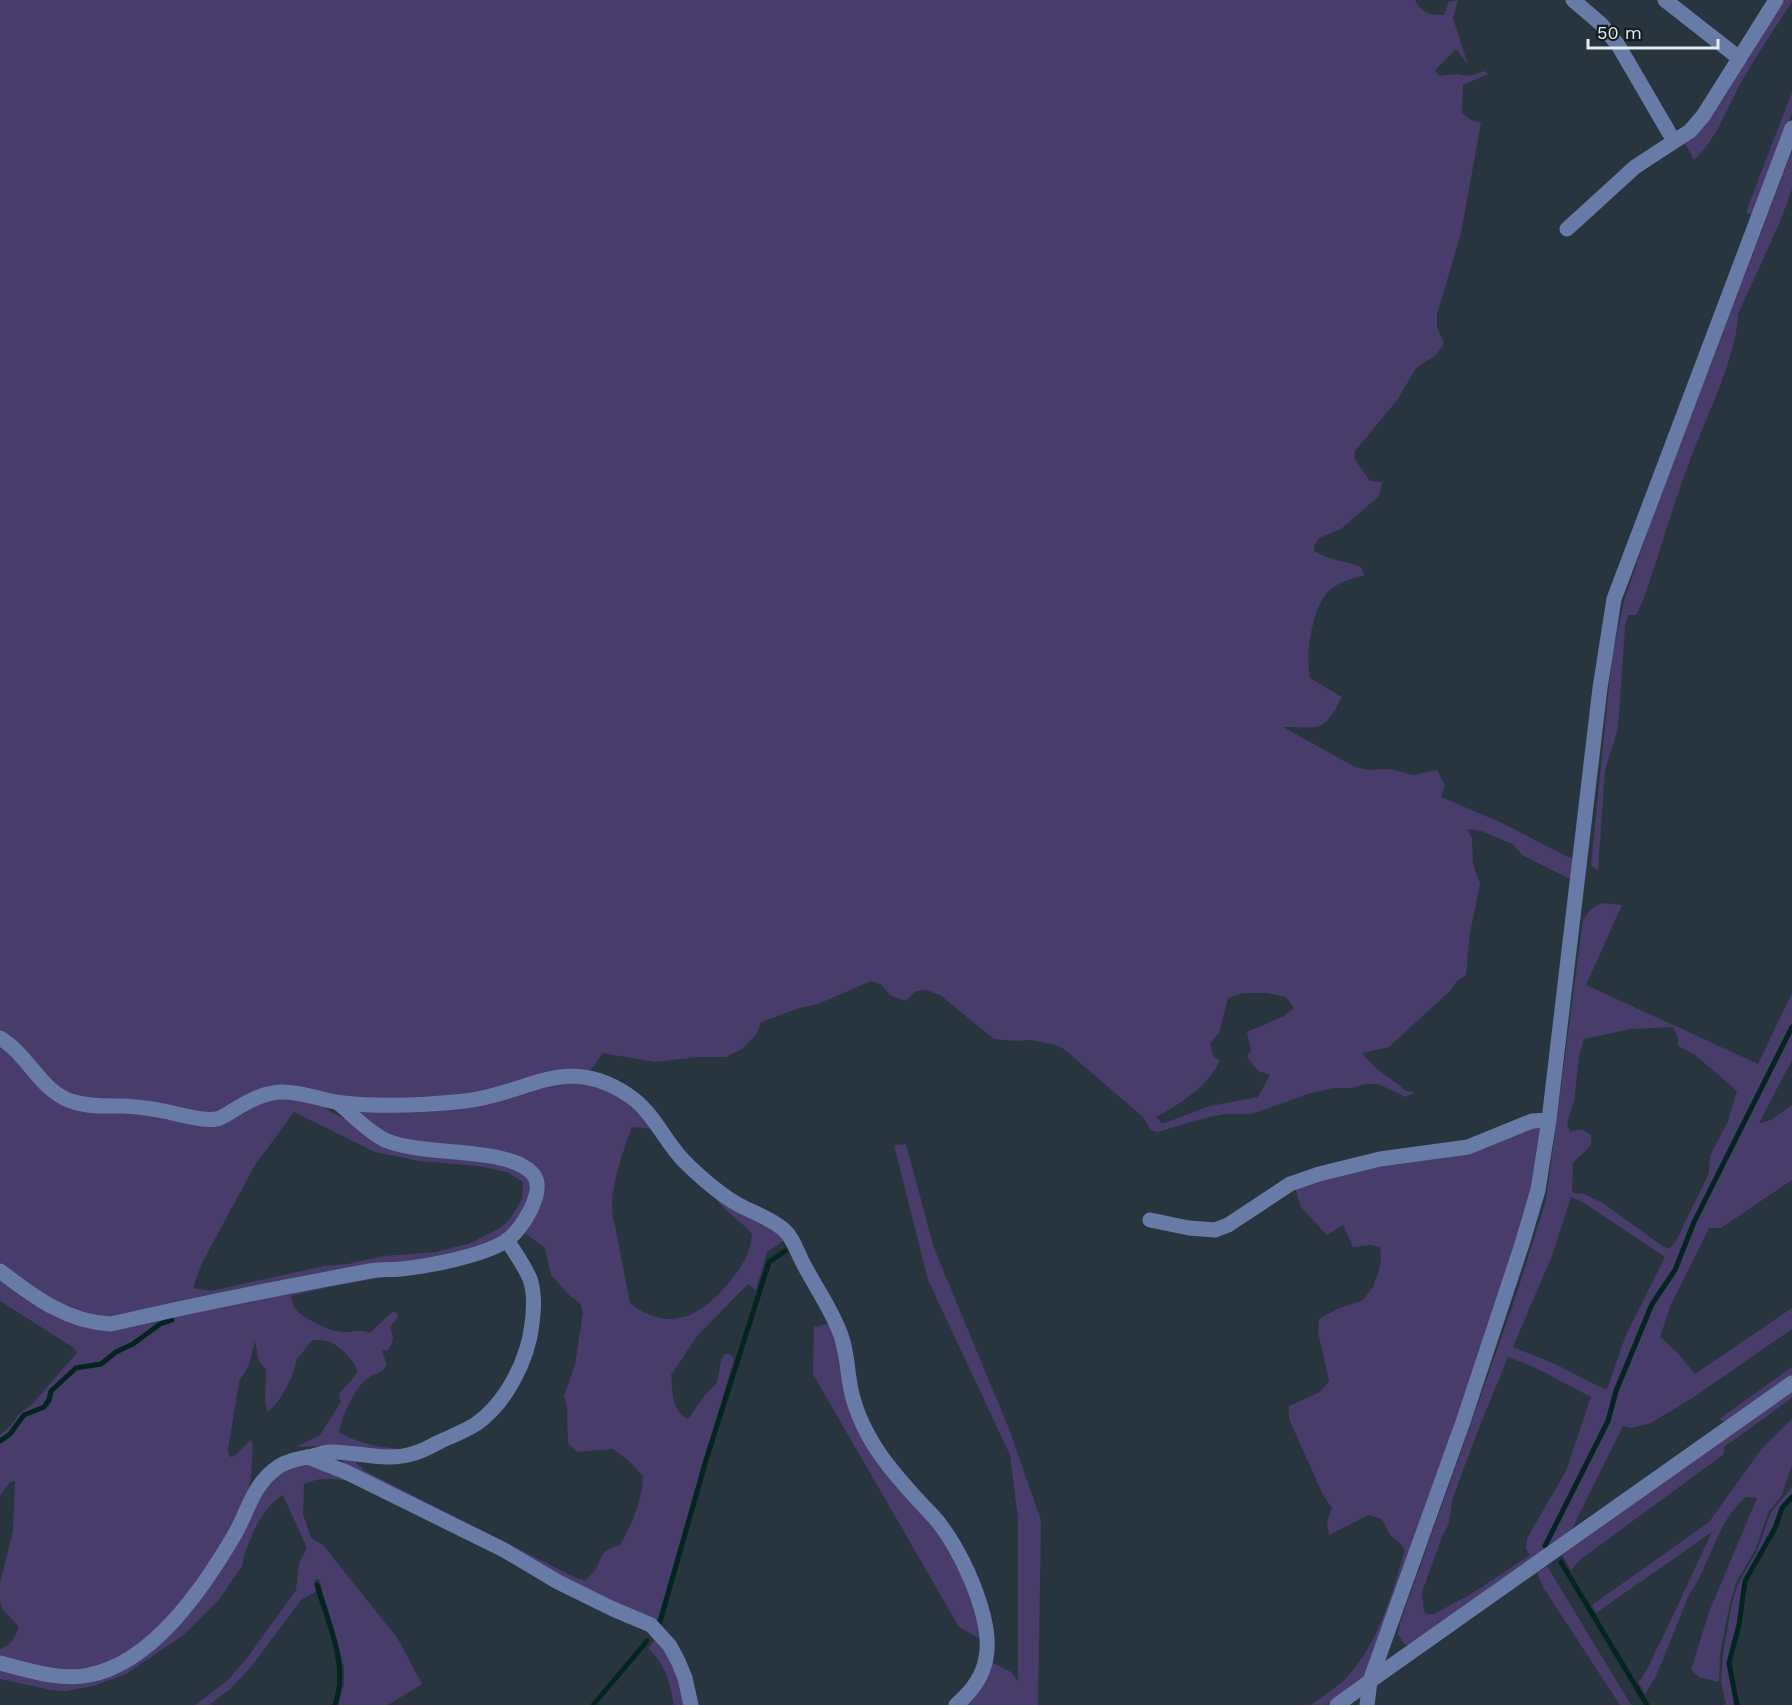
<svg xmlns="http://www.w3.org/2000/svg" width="1792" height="1705" font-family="'Work Sans',sans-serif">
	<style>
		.green { fill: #483c6a; fill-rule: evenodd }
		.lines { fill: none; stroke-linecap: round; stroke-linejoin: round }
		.stream { stroke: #04241f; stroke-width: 5 }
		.minor { stroke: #687ba6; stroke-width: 15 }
	</style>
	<rect width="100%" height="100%" fill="#28353e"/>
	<!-- green -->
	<g class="green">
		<path d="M 0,0 L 1415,0 C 1421,13 1431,15 1444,15 L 1449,2 L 1458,0 L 1453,18 L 1468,65 L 1456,49 L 1435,70 L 1439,76 L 1457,74 L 1469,76 L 1484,71 L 1488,74 L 1463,85 L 1462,113 L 1471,120 L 1481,123 L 1461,233 L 1437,314 L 1437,327 L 1444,344 L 1436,355 L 1416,368 L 1398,399 L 1355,451 L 1354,458 L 1370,481 L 1382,482 L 1379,496 L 1341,529 L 1319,538 L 1314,546 L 1314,551 C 1329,560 1346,561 1361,567 L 1364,575 C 1352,579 1338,582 1329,591 C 1312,607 1305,656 1310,678 L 1342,697 C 1323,734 1321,727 1283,727 L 1355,767 L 1368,770 L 1391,769 L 1413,775 L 1437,770 L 1445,785 L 1441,797 L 1502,823 L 1574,860 L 1572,880 L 1522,855 L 1513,844 L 1481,831 L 1467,829 L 1472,839 L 1473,864 L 1480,884 L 1470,933 L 1466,975 L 1457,981 L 1451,990 L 1389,1047 L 1362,1053 C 1376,1071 1390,1077 1406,1091 L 1415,1092 L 1406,1097 L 1378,1084 L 1364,1084 L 1352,1088 L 1333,1088 L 1311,1093 L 1252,1114 L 1226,1114 L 1209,1117 L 1157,1132 L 1151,1130 L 1143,1117 L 1064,1049 L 1052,1044 L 1030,1040 L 1018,1041 L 994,1039 L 940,995 L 926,990 L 916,991 L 905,1001 L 890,995 L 882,985 L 871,981 L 818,1004 L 800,1008 L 761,1022 L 756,1035 L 742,1049 L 726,1057 L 698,1057 L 654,1062 L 603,1053 L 588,1074 L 486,1094 L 365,1101 L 296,1088 L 218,1116 L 65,1095 L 0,1034 ZM 1243,993 L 1267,993 L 1286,997 L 1294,1008 L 1284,1016 L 1247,1032 L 1251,1050 L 1247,1057 L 1258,1071 L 1270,1075 L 1258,1097 L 1210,1106 L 1162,1124 L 1156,1117 C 1182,1103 1207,1087 1220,1061 L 1213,1056 L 1210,1043 L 1219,1033 L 1228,998 Z"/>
		<path d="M 1785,0 L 1792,0 L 1792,2 C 1775,28 1757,54 1742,81 C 1727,108 1717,139 1694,160 L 1683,140 L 1753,48 Z"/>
		<polygon points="1792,92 1792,113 1752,215 1746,212"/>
		<path d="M 1792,151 L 1792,189 L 1780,222 L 1738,314 C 1737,358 1703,423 1688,466 C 1671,510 1659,556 1643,601 L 1636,615 L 1628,615 L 1625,626 L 1619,716 L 1617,732 L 1605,770 L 1598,871 L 1591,865 L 1612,656 L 1624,601 L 1653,516 Z"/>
		<path d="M 1602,903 L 1622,905 L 1586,985 L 1758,1064 L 1792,993 L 1792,1024 L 1693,1221 L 1674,1269 L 1651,1304 L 1615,1391 L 1607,1420 L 1544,1545 L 1546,1547 L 1609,1421 L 1618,1392 L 1653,1305 L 1676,1270 L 1695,1223 L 1792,1030 L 1792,1060 L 1759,1123 L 1771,1120 L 1792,1105 L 1792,1180 L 1721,1228 L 1709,1228 L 1670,1307 L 1660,1337 L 1676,1351 L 1695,1374 L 1792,1308 L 1792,1329 L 1694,1397 L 1651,1423 L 1631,1428 L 1623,1426 L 1569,1535 L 1409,1645 L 1404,1644 L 1398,1634 L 1400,1623 L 1515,1299 L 1546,1200 L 1583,920 L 1591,909 ZM 1673,1027 L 1678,1037 L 1678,1046 L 1695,1055 L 1737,1091 L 1728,1121 L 1710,1156 L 1709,1173 L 1676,1241 L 1669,1249 L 1662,1246 L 1603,1203 L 1582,1193 L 1579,1194 L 1572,1192 L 1573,1163 L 1591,1145 L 1591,1136 C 1584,1129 1580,1129 1570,1132 L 1567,1123 L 1574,1101 L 1579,1056 L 1584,1039 L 1631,1029 ZM 1571,1197 L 1584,1203 L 1665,1257 L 1626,1335 L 1607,1389 L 1602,1388 L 1557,1365 L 1513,1347 L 1552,1256 ZM 1508,1357 L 1536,1368 L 1591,1397 L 1566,1471 L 1527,1538 L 1526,1549 L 1530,1555 L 1471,1594 L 1434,1614 L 1427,1614 L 1424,1612 L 1422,1592 L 1443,1534 C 1452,1524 1449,1508 1454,1495 C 1470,1449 1489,1403 1508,1357 Z"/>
		<path d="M 0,1042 L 49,1093 L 129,1111 L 203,1124 L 276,1096 L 313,1100 L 331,1112 L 355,1124 L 468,1159 L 518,1170 L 530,1178 L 528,1203 L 504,1236 L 454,1254 L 111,1319 L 58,1305 L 0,1264 ZM 294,1112 L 375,1152 L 419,1161 L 478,1166 L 507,1172 L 523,1182 L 522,1199 L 510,1219 L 500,1228 L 471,1243 L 436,1252 L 384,1256 L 348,1264 L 324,1266 L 211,1291 L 193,1288 L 202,1263 L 255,1165 Z"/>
		<path d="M 554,1082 L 596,1083 L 631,1101 L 654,1129 L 632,1127 C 623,1151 605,1200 615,1225 L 630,1303 C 671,1336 707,1313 734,1276 C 744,1263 751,1251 752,1234 C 740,1219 718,1208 711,1190 L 787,1238 L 767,1252 L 756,1290 L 748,1284 L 697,1336 L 671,1375 C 673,1391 671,1411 688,1419 L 705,1395 L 717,1383 L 721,1360 L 725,1354 L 730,1354 L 734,1359 L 658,1618 L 654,1622 L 615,1605 L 346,1466 L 341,1459 L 356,1458 L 356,1463 L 365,1471 L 570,1575 L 585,1581 C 589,1577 593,1573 596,1569 C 604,1553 600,1551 620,1545 C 632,1523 642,1502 643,1476 L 628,1460 L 613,1449 L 577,1452 L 568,1443 L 567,1408 L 564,1396 L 575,1365 L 583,1312 L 580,1303 L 570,1296 L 551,1275 L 545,1248 L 523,1232 L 539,1172 L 387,1135 L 362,1117 L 359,1111 Z"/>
		<path d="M 1533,1124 L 1544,1128 L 1530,1194 L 1484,1341 L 1366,1674 L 1326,1705 L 1311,1705 C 1323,1696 1338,1687 1348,1676 C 1379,1642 1392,1593 1405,1550 L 1398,1541 L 1390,1535 L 1382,1519 L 1369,1515 L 1329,1535 L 1327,1522 L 1332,1508 L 1323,1495 L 1289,1419 L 1289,1406 L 1320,1392 L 1329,1381 L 1318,1332 L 1319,1319 L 1337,1309 L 1363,1300 L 1373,1287 L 1378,1274 L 1381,1260 L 1380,1247 L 1370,1245 L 1353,1247 L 1343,1225 L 1327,1235 L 1301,1207 L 1295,1188 L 1324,1178 Z"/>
		<polygon points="906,1144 934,1248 1009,1429 1041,1520 1038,1705 961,1705 989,1661 1011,1672 1018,1681 1018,1519 1010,1455 928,1280 894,1145"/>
		<path d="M 401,1274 L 329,1287 L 291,1296 C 292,1300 293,1307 296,1310 C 305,1319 334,1334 347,1332 C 357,1331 361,1330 370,1333 L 392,1312 L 397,1312 L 398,1317 L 390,1327 C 394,1336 394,1342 388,1350 L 382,1351 L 387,1365 C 382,1374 376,1372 368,1378 C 355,1387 342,1416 339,1432 C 360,1445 389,1449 413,1450 L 388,1453 L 348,1445 L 296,1447 L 320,1435 L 341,1402 L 339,1394 C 343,1389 357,1376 357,1371 C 357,1363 339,1346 332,1343 C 326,1340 320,1340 313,1340 C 306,1345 304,1353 297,1358 C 294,1375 282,1402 267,1412 L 265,1399 L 266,1370 L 259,1361 L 255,1341 L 249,1365 L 239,1382 L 228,1450 L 230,1457 L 234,1456 L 251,1440 C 254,1447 252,1452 252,1459 C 252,1484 246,1506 234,1527 L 174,1612 L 143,1644 L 101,1667 L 61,1671 L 0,1658 L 0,1649 C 11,1646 15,1637 19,1627 L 2,1609 L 0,1599 L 0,1583 L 13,1531 L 15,1481 L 9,1483 L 0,1496 L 0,1441 L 11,1435 L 24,1415 L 44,1408 L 50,1400 L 51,1392 L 76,1368 L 101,1364 L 116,1352 L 134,1344 L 161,1325 L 172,1320 L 160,1324 L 101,1363 L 76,1367 L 50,1391 L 49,1400 L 43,1407 L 23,1415 L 10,1433 L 0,1440 L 0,1435 L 13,1423 L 19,1414 L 32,1404 L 77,1353 L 74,1348 L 0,1301 L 0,1277 L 73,1323 L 374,1275 Z"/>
		<polygon points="831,1323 848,1394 961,1565 984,1641 959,1627 813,1374 814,1327"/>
		<polygon points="1792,1367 1792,1378 1727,1423 1719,1419"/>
		<polygon points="1792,1390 1792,1398 1724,1447 1724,1454 1581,1559 1571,1570 1562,1555"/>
		<path d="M 1792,1419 L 1792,1465 L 1781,1497 L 1769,1511 L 1755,1550 L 1736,1583 L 1730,1603 L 1720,1654 L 1719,1682 L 1699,1677 L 1691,1670 L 1709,1612 L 1757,1498 L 1746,1497 C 1716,1522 1711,1564 1689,1595 L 1656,1676 L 1645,1694 L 1638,1682 C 1648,1672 1653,1654 1661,1641 L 1712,1532 L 1596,1613 L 1592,1605 L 1709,1522 L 1762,1448 Z"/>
		<path d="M 309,1460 L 359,1484 C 341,1479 322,1475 304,1484 L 303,1514 L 311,1538 L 323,1545 L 398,1639 L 422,1684 L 388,1705 L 338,1705 L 344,1684 L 344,1667 L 319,1579 L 314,1581 L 317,1591 L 301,1600 L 251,1667 L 230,1689 L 209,1705 L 195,1705 L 228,1680 L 247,1658 L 296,1590 L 299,1563 L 307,1548 L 283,1495 L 278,1498 L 267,1509 L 257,1524 L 245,1552 L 242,1566 L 218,1601 L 182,1636 L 126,1674 L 93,1686 L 66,1691 L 51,1690 L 0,1679 L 0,1669 L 47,1680 L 150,1651 L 261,1492 L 282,1469 Z"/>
		<polygon points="1792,1487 1792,1494 1780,1507 1773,1528 1743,1581 1737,1625 1727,1663 1734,1705 1726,1705 1721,1682 1723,1654 1732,1603 1738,1584 1757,1551 1771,1512"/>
		<polygon points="1547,1566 1631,1705 1620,1705 1543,1587 1537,1573"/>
		<path d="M 656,1639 C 673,1657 679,1681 684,1705 L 674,1705 C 670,1682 665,1664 648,1648 Z"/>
	</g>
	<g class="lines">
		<!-- stream -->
		<g class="stream">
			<polyline points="0,1441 10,1434 24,1415 44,1407 49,1400 51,1391 76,1368 101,1364 116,1352 133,1344 160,1324 172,1320"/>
			<polyline points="1545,1546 1608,1421 1616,1391 1652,1304 1675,1270 1694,1222 1792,1027"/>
			<polyline points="1561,1562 1647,1705"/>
			<path d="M 317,1585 C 328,1623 349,1665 335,1705"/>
			<polyline points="660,1622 706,1460 769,1262 785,1251"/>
			<polyline points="593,1705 647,1641"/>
			<polyline points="1737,1705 1729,1663 1739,1625 1745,1581 1775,1528 1782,1508 1792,1497"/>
		</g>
		<!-- minor -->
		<g class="minor">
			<polyline points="1573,0 1601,24 1618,45 1674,141"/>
			<polyline points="1665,0 1739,58"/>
			<polyline points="1567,229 1635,167 1690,131 1703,116 1776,0"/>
			<path d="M 0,1038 C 29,1055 41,1093 74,1102 C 90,1107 108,1106 124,1106 C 143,1107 162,1110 181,1115 C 192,1117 204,1121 216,1119 C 223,1118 228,1113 234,1110 C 249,1101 263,1093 280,1092 C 303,1091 322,1101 343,1103 C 381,1107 427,1105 465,1101 C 528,1094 565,1053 628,1095 C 652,1110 664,1140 683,1160 C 699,1176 719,1194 739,1205 C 754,1213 770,1218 783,1229 C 794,1238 797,1253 804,1265 C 815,1286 829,1306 838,1328 C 847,1347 847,1370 851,1390 C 862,1441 897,1478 932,1515 C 959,1543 994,1619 986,1658 C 983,1677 970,1693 956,1705"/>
			<polyline points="1150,1220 1189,1228 1215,1230 1228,1225 1290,1184 1319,1174 1380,1159 1468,1147 1532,1121 1549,1120"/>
			<path d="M 0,1271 C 34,1297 67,1322 111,1324 C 197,1304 283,1287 370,1271 C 380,1269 391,1270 401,1269 C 430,1266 482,1256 506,1241 C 521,1231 547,1191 533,1174 C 509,1146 422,1157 385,1140 C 367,1131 353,1115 338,1103"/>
			<polyline points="308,1457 346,1472 504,1550 558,1582 613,1609 651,1625 670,1646 678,1661 685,1678 691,1705"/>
			<path d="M 0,1663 C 28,1670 60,1681 89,1675 C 153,1663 204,1587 235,1534 C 249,1509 253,1484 278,1467 C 287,1461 297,1459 307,1457 C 315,1456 322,1453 329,1452 C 358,1451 386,1463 415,1453 C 423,1451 431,1446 439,1442 C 452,1436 465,1431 476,1424 C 506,1403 528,1360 532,1324 C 534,1309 535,1293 530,1279 C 524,1265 515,1253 507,1240"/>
			<polyline points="1337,1705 1370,1681 1464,1419 1522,1244 1538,1190 1549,1120 1600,688 1614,599 1792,128"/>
			<polyline points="1367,1705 1370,1681 1792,1383"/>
		</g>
	</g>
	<!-- scale -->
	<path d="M1588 39v9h130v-9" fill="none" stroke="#e4ecf2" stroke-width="3"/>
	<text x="1597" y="39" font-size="18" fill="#e4ecf2" stroke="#161c20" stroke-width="4.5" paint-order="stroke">50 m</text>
</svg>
